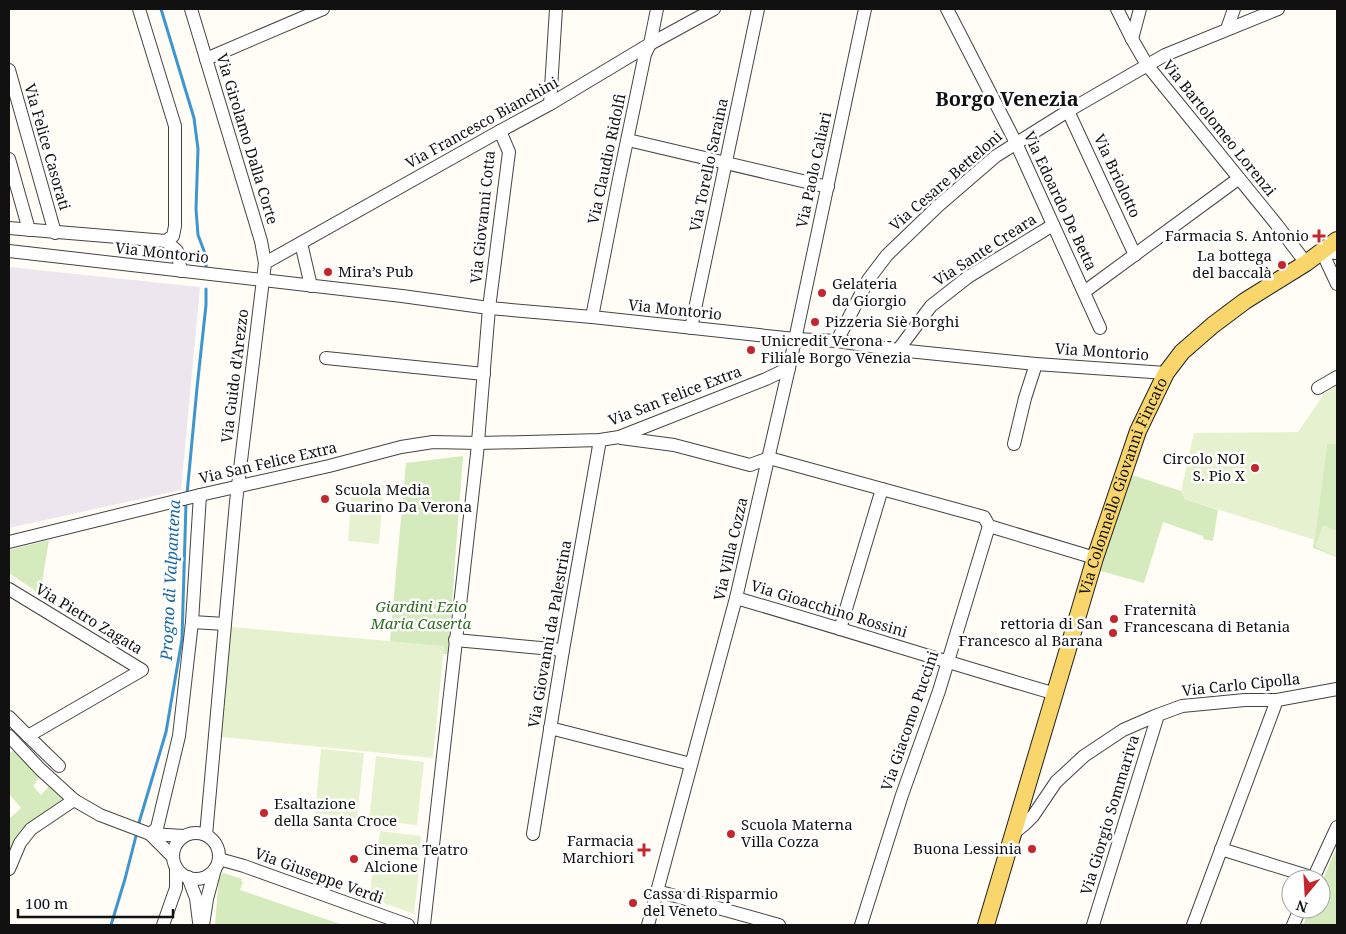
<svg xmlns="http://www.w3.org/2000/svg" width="1346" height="934" font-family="'Noto Serif',serif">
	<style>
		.industrial { fill: #eee6ef }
		.green { fill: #d5ebbd }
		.pitch { fill: #e6f2cf }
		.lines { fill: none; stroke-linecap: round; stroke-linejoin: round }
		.stream { stroke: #3f96cf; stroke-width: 3 }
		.minor-casing { stroke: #444; stroke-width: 14 }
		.major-casing { stroke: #222; stroke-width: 18 }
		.minor { stroke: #fff; stroke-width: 12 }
		.major { stroke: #f9d66b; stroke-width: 16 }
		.poi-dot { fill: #c4262e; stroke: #fff; stroke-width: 2 }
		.labels { text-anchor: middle; stroke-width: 5; stroke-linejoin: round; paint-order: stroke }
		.street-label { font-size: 15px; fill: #111; stroke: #fff }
		.poi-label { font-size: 15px; fill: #111; stroke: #fff; text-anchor: start }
		.park-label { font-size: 15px; font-style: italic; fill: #2f6b1f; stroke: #fff }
		.water-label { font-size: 16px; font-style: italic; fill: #1768a6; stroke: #fff }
		.district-label { font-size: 20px; font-weight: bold; fill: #111; stroke: #fff }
	</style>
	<rect width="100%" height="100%" fill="#fffdf5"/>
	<!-- industrial -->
	<polygon class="industrial" points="9,267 200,287 181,490 9,528"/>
	<!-- green -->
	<g class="green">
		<polygon points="1327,444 1337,444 1337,557 1313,548"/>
		<polygon points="463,456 448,654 389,651 406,463"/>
		<polygon points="1132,475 1181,491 1185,499 1218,510 1213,541 1203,539 1203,536 1163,522 1144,583 1100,571"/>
		<polygon points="49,540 40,594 9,573 9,550"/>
		<polygon points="14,751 40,777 33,786 41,795 49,786 64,798 35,819 9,856 9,819 21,808 9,794 9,752"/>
		<polygon points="1337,847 1337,925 1303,925 1310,909 1321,909 1321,884"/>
		<polygon points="224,873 242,879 241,881 243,882 240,890 343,925 215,925 219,877 221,874"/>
	</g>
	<!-- pitch -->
	<g class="pitch">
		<polygon points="1337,385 1337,444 1327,444 1315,540 1185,499 1181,491 1194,433 1298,432 1324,394"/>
		<polygon points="352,483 384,485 379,544 348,541"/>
		<polygon points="1323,525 1337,531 1337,556 1315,547"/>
		<polygon points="231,627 444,646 433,758 221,737"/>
		<polygon points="321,749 364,753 357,818 315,813"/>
		<polygon points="376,756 424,762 417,825 369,820"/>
		<polygon points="380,831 421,836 419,860 377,855"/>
		<polygon points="373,864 419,869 414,914 370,898"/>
	</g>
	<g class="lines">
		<!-- stream -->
		<g class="stream">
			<polyline points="161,9 194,118 198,149 196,209 198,235 206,256 206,268"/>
			<polyline points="187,494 197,388 206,305 206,289"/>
			<polyline points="138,826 166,732 182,639 186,503"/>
			<polyline points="111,925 125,879 137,832"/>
		</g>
		<!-- minor casing -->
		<g class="minor-casing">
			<g id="minor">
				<polyline points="139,9 175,126 175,226 173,236 166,241"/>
				<polyline points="191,9 261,241 265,263 236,502 206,835"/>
				<polyline points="947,9 1016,143 1100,328"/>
				<polyline points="1117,9 1132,39 1147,65 1277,225 1306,263"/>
				<polyline points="1227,29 1234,9"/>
				<polyline points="1132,39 1140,9"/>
				<polyline points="206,59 323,9"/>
				<polyline points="9,70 55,233"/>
				<polyline points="550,104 556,9"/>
				<polyline points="1068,111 1135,255"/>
				<polyline points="628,140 828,187"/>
				<polyline points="9,159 29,230"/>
				<polyline points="9,228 166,241"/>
				<polyline points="166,241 177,251 181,271"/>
				<polyline points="301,243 311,286"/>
				<polyline points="9,251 402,296 489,308 592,317 795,339 837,341 898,350 1036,364 1166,373"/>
				<polyline points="1337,253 1322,252 1337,284"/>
				<polyline points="265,263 500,131 550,104 650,44 714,9"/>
				<polyline points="1084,292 1238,179"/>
				<polyline points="592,317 619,179 645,54 650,44 657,9"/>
				<polyline points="691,328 758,9"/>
				<polyline points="837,341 868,280 887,255 938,206 996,156 1068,111 1165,55 1278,9"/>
				<polyline points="898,350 931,306 968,277 1053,225"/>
				<polyline points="326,358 484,374"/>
				<polyline points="1318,388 1337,377"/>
				<polyline points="621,438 674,445 750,465 769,458 984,517 989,526 1095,558"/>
				<polyline points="1014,444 1025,398 1036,364"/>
				<polyline points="9,542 200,495 329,466 401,447 433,442 478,443 527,442 600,440 619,437 766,379 789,368"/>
				<polyline points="9,589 142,670 28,736 59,766"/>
				<path d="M 736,598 C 843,629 949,663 1056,694"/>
				<polyline points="192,622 225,624"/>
				<polyline points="840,629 882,489"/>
				<polyline points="455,640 563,650"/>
				<polyline points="9,717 28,736"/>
				<polyline points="550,728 691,764"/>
				<polyline points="9,736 40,769 74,800 100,815 150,834 184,836"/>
				<polyline points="1015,832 1026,823 1033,816 1056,782 1084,756 1123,730 1155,716 1182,706 1245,700 1277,700 1337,689"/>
				<circle cx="196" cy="856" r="23"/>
				<polyline points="150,834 157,828 179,736 192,622 200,495"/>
				<polyline points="150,834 173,857"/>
				<polyline points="533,834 563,650 600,440"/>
				<polyline points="1221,849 1314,878"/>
				<polyline points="219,859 244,866 408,925"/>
				<polyline points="9,869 20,843 31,829 74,800"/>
				<polyline points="188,877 196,898 199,922"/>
				<polyline points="1313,879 1337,827"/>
				<polyline points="657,891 779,925"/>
				<polyline points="163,925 176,888 176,867"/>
				<polyline points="203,925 207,899 215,869"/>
				<polyline points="424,925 477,454 489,308 509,152 500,131"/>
				<polyline points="648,925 736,598 789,368 865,9"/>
				<polyline points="861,925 902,795 939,691 989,526"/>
				<polyline points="1093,925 1158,715"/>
				<polyline points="1193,925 1277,700"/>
				<polyline points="1293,925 1300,909"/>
			</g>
		</g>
		<!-- major casing -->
		<g class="major-casing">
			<g id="major">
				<path id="s1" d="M 986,925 L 1095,558 L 1138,431 L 1166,373 L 1182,352 L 1213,325 L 1245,301 L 1306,263 L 1337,240"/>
			</g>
		</g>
		<!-- minor -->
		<use href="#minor" class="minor"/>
		<!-- major -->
		<use href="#major" class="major"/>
	</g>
	<!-- markers -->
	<g class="poi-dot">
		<path d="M1316.5 228.5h5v5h5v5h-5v5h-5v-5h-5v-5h5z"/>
		<circle cx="1282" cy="265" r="5"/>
		<circle cx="328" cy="272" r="5"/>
		<circle cx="822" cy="293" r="5"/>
		<circle cx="815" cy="322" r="5"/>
		<circle cx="751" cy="350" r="5"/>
		<circle cx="1255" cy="468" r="5"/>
		<circle cx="325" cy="499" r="5"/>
		<circle cx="1114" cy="619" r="5"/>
		<circle cx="1113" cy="633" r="5"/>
		<circle cx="264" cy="813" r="5"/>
		<circle cx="731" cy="834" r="5"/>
		<circle cx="1032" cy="849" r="5"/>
		<path d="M641.5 842.5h5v5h5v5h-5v5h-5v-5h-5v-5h5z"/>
		<circle cx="354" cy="859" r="5"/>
		<circle cx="633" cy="903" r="5"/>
	</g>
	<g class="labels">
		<!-- street labels -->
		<g class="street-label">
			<text transform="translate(482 123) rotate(-29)" y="5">Via Francesco Bianchini</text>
			<text transform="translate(1219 128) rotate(51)" y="5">Via Bartolomeo Lorenzi</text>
			<text transform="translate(247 139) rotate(73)" y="5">Via Girolamo Dalla Corte</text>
			<text transform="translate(47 147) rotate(74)" y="5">Via Felice Casorati</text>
			<text transform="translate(607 159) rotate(-78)" y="5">Via Claudio Ridolfi</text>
			<text transform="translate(709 165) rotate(-78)" y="5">Via Torello Saraina</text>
			<text transform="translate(814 170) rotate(-78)" y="5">Via Paolo Caliari</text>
			<text transform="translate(1117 176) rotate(65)" y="5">Via Briolotto</text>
			<text transform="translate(946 181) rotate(-41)" y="5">Via Cesare Betteloni</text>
			<text transform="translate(1060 201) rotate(65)" y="5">Via Edoardo De Betta</text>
			<text transform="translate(483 217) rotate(-84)" y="5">Via Giovanni Cotta</text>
			<text transform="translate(985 250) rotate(-33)" y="5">Via Sante Creara</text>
			<text transform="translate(162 253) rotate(6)" y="5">Via Montorio</text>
			<text transform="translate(675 310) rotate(6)" y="5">Via Montorio</text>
			<text transform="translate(1102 352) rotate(4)" y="5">Via Montorio</text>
			<text transform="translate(235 376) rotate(-83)" y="5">Via Guido d'Arezzo</text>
			<text transform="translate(675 396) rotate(-21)" y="5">Via San Felice Extra</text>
			<text transform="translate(268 463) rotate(-13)" y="5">Via San Felice Extra</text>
			<text dy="5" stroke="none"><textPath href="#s1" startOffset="460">Via Colonnello Giovanni Fincato</textPath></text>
			<text transform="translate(731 549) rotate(-77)" y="5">Via Villa Cozza</text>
			<text transform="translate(829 609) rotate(17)" y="5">Via Gioacchino Rossini</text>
			<text transform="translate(89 619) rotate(31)" y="5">Via Pietro Zagata</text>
			<text transform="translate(550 634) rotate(-80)" y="5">Via Giovanni da Palestrina</text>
			<text transform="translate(1241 685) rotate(-6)" y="5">Via Carlo Cipolla</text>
			<text transform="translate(910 721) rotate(-71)" y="5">Via Giacomo Puccini</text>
			<text transform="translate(1110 815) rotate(-73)" y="5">Via Giorgio Sommariva</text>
			<text transform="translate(319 876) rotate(20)" y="5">Via Giuseppe Verdi</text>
		</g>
		<!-- poi labels -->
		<g class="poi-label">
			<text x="1309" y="241" text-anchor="end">Farmacia S. Antonio</text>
			<text x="1272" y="261" text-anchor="end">La bottega<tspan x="1272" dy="17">del baccalà</tspan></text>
			<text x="338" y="277">Mira’s Pub</text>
			<text x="832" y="289">Gelateria<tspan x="832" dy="17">da Giorgio</tspan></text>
			<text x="825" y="327">Pizzeria Siè Borghi</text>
			<text x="761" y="346">Unicredit Verona -<tspan x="761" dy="17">Filiale Borgo Venezia</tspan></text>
			<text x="1245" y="464" text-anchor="end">Circolo NOI<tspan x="1245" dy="17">S. Pio X</tspan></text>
			<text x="335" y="495">Scuola Media<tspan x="335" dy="17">Guarino Da Verona</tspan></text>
			<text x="1124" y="615">Fraternità<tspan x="1124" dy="17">Francescana di Betania</tspan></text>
			<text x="1103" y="629" text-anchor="end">rettoria di San<tspan x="1103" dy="17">Francesco al Barana</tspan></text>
			<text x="274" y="809">Esaltazione<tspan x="274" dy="17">della Santa Croce</tspan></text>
			<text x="741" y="830">Scuola Materna<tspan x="741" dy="17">Villa Cozza</tspan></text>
			<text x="634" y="846" text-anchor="end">Farmacia<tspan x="634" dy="17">Marchiori</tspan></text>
			<text x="1022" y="854" text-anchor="end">Buona Lessinia</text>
			<text x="364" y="855">Cinema Teatro<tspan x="364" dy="17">Alcione</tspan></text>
			<text x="643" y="899">Cassa di Risparmio<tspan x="643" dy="17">del Veneto</tspan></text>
		</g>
		<!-- park labels -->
		<g class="park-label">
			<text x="421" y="612">Giardini Ezio<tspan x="421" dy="17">Maria Caserta</tspan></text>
		</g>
		<!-- water labels -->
		<g class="water-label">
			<text transform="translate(170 580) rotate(-87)" y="6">Progno di Valpantena</text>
		</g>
		<!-- district labels -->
		<g class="district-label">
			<text x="1007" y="106">Borgo Venezia</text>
		</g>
	</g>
	<!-- border -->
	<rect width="1346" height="934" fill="none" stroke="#111111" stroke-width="20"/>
	<!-- north arrow -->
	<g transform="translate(1306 894) rotate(198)"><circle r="24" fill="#ffffff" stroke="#a0a0a0"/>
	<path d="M0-4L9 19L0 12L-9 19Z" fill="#c4262e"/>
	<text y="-8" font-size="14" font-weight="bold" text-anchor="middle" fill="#111111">N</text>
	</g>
	<!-- scale -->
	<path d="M18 909v8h155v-8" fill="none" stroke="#111111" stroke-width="2.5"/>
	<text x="25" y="909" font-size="15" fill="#111111" stroke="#ffffff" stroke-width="4" paint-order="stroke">100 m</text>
</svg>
